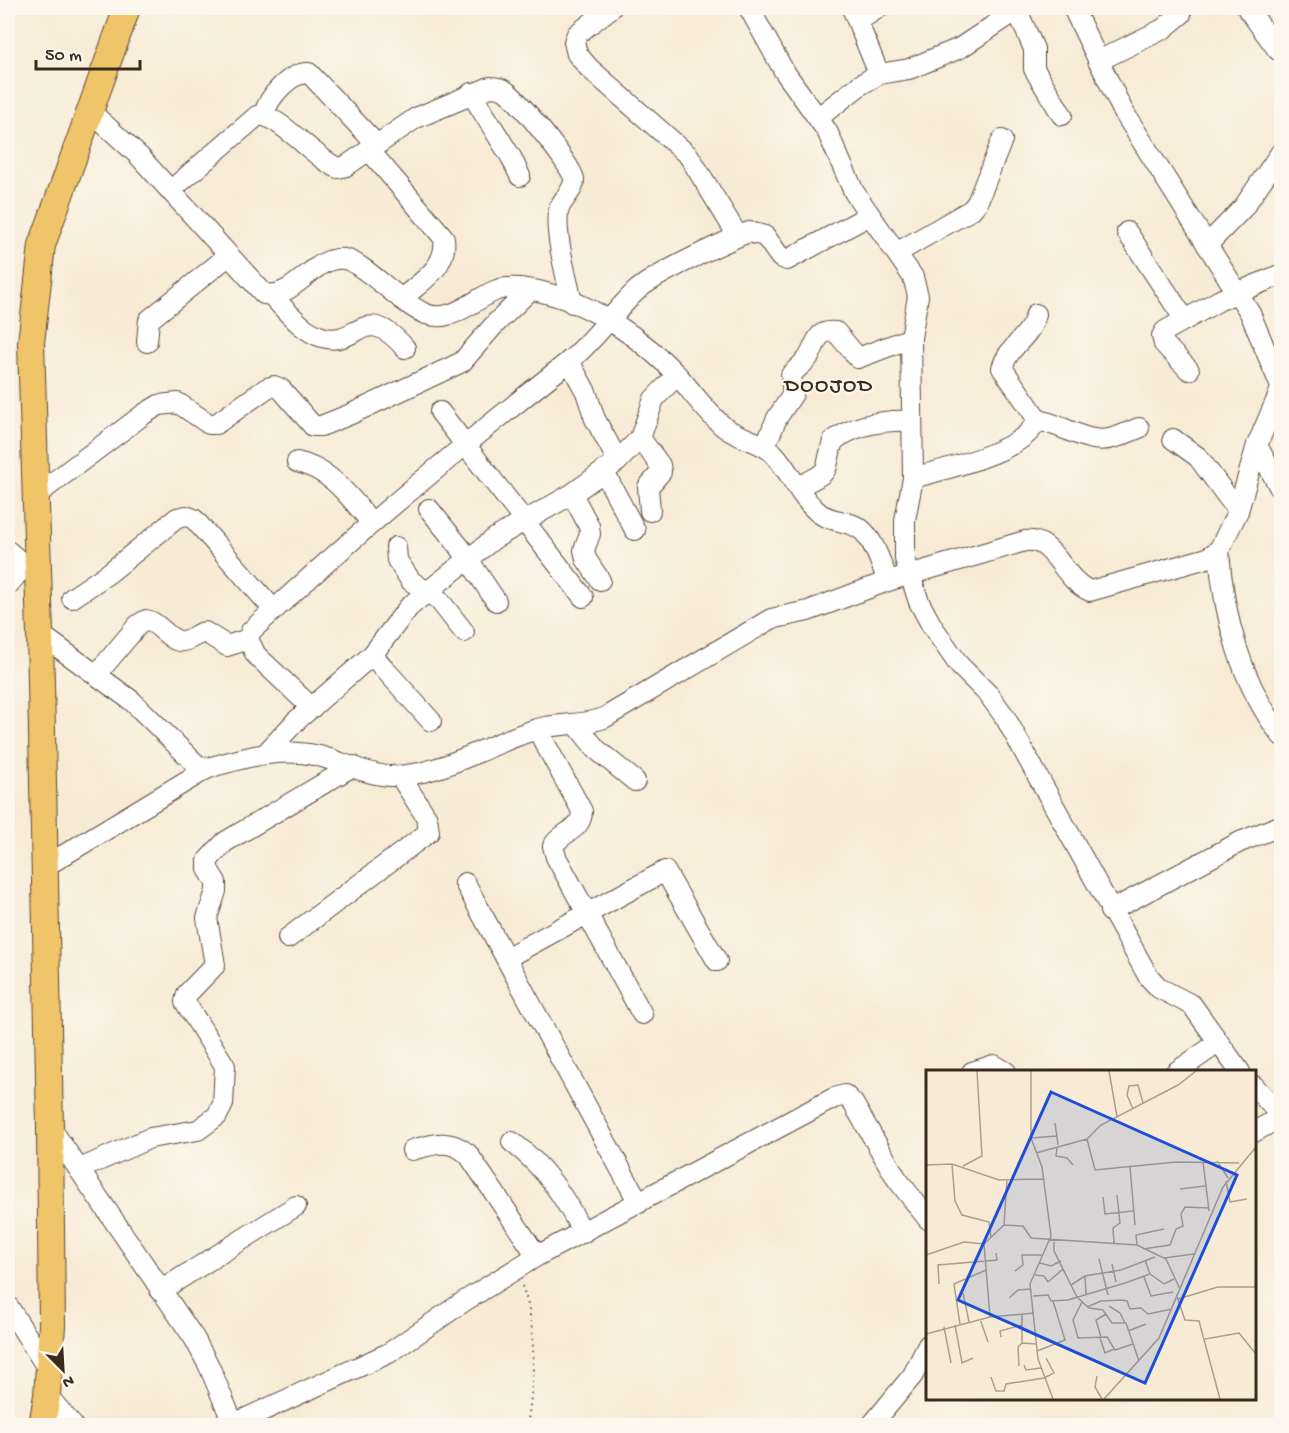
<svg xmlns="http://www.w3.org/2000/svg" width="1289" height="1433" font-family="'Gochi Hand',sans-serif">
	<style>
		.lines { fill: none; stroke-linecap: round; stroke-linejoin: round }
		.minor-casing { stroke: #57473a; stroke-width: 22 }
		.major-casing { stroke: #57473a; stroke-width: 28 }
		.path { stroke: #57473a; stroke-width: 2; stroke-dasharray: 1.5 4.5; stroke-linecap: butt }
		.minor { stroke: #fff; stroke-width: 20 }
		.major { stroke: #f0c469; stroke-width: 26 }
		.labels { text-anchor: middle; stroke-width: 4.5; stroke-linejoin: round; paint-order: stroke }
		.quarter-label { font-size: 22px; letter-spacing: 1.5px; fill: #3b2a1e; stroke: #fbf7ec }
		.inset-road { fill: none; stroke: #ac9e8c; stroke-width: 1.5 }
		.view { fill: #1d4ed8; fill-opacity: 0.15; stroke: #1d4ed8; stroke-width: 3 }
		.inset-edge { fill: none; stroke: #3b2a1e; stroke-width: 3 }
	</style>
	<rect width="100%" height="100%" fill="#fbf7ec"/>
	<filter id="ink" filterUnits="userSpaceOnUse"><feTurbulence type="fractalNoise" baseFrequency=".0167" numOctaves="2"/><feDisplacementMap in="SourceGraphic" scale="12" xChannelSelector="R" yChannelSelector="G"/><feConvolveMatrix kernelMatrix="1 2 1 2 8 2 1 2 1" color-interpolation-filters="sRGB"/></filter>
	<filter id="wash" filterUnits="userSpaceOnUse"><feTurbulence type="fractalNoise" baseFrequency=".008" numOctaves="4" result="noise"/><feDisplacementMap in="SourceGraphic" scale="24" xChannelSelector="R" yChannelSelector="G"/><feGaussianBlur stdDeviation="1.35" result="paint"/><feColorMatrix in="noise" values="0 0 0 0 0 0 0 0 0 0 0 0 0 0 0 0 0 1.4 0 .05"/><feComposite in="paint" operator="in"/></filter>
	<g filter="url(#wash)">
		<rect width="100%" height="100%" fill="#f8ebd6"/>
	</g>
	<g filter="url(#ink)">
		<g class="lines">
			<!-- minor casing -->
			<g class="minor-casing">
				<g id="minor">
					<polyline points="611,8 577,34 574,42 577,54 589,68 689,156 738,236"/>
					<polyline points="749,8 784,71 827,131 854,192 913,277 918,296 911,338 913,478 905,520 905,559 919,602 932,626 959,665 989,695 1005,717 1148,976 1159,988 1192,1005 1240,1072"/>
					<polyline points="852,8 879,74"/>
					<polyline points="1073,8 1123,111 1250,313 1281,387"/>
					<polyline points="1247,8 1278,50"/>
					<polyline points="1017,10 1034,49 1034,69 1062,115"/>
					<polyline points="858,21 878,8"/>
					<polyline points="1098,61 1163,29 1181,14"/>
					<polyline points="471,93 511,157 520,176"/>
					<path d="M 90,111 L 139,156 L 264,294 C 295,300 313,255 344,259 C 362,261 403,306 426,314 C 452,324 475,298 497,290 C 512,285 531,289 546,293 C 595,305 645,341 679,377 C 693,393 707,413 724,427 C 739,439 763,441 775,455 C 791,473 800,498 819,513 C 832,523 853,520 864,532 C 876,545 881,565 888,581"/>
					<path d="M 264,115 C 268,97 290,72 309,73 L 377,145"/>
					<polyline points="819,117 860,85 879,74 909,69 960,48 1020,8"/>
					<path d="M 369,150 L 444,238 C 448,267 421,282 401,299"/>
					<path d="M 170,191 L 257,116 C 276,111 316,160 338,168 L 346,166 L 416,118 L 490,87 C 496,87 502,88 507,92 C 518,100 574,168 574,179 C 575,191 560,200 558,212 C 555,238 567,277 572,303"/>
					<polyline points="1127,232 1185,320"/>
					<polyline points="1207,245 1243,208 1282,151"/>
					<polyline points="898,252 971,210 977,203 1002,140"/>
					<path d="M 272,296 C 286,310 302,331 322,337 C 358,348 363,300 405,348"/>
					<polyline points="147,342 149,320 228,256"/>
					<polyline points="569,361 586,392 595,419 618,461"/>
					<polyline points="1189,370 1164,344 1162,336 1165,331 1220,300 1282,274"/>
					<polyline points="440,412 583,597"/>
					<path d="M 1037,420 C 1064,424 1087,446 1113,438 C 1122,436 1130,431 1139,428"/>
					<polyline points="640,438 660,465 661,472 648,487 650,511"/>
					<polyline points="1173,439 1198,457 1238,511"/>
					<polyline points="1257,445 1282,492"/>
					<path d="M 765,446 L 777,418 L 793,394 L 791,375 C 796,369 803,364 808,358 C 817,345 815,329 836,332 L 858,358 L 911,338"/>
					<path d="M 297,462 C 332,470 349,497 372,523"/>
					<polyline points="604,472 635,530"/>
					<path d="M 913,478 C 943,469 1026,452 1037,420 L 1034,414 L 1002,368 C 1008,346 1031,337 1036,314"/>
					<path d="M 798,487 C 834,469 823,475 833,441 C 856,424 884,420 911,421"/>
					<polyline points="572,494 589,526 590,534 584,550 586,559 600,580"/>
					<polyline points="35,496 144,414 159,405 178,403 209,424 216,424 267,388 274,386 281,389 313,426 321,426 351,414 462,362 495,324 530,290"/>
					<polyline points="429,509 462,550 496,601"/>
					<polyline points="396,547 397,560 411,581 439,600 464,632"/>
					<path d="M 1219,550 C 1223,615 1241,684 1282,736"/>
					<polyline points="8,551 37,576"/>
					<polyline points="8,585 24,566"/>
					<polyline points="72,598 109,573 177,518 186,516 194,519 274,610"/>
					<path d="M 40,634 L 132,701 L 198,766 L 208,768 C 246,757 279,747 319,756 C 342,762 367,775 390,776 C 439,777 490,743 537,729 C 559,723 582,726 604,718 L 771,619 L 808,611 L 888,581 L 1025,541 C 1055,537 1062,580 1090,591 L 1207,558 L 1219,550 L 1238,511 L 1257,445 L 1282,387"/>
					<polyline points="372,655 431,721"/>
					<path d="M 97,674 L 138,625 L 146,620 C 159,622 170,643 183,641 C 191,640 197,633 205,632 L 227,646 L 248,639"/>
					<path d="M 312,708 L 256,655 L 248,639 L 251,631 C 352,537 458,449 567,363 C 593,342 612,314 636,291 C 653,275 726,241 749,232 L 765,236 L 780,257 L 787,260 L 870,215"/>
					<polyline points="577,725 596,749 635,781"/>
					<path d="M 537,729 L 582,811 C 582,831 562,831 553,846 L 556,857 L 642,1014"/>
					<polyline points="268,751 296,721 372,655 409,607 427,592 495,538 572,494 618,461 640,438 654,399 677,375"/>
					<polyline points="44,867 208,768"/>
					<polyline points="465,883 639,1203"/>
					<polyline points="1110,911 1240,842 1282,825"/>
					<polyline points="288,938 429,832 427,818 400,776"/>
					<polyline points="506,958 665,871 717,961"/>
					<polyline points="972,1072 994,1065 1006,1072"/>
					<polyline points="1176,1072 1218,1043"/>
					<polyline points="1254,1086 1282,1117"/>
					<polyline points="50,1127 194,1338 209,1366 233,1423"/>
					<polyline points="1254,1132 1281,1117"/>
					<path d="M 512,1142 C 545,1167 564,1196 583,1233"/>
					<path d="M 412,1150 C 434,1144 449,1138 468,1154 L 537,1256"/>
					<polyline points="80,1169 150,1138 198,1130 217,1116 223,1104 225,1066 185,1002 187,994 215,965 207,918 216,891 216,882 208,869 208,860 225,842 353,766"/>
					<polyline points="160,1291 296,1206"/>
					<polyline points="8,1306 49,1371"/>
					<polyline points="47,1395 73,1426"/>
					<polyline points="229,1426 389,1353 463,1302 537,1256 834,1098 845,1095 853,1103 897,1179 928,1219"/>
					<polyline points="871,1426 913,1375 928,1345"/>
				</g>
			</g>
			<!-- major casing -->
			<g class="major-casing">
				<polyline id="major" points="42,1426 47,1395 52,1326 50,1127 40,634 31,343 42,245 127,8"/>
			</g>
			<!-- path -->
			<path class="path" d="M 522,1286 C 538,1325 534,1385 527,1426"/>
			<!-- minor -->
			<use href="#minor" class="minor"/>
			<!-- major -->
			<use href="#major" class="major"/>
		</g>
	</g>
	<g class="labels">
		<!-- quarter labels -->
		<g class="quarter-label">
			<text x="829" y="391">DOOJOD</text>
		</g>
	</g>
	<!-- overview -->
	<g transform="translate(926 1070)">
		<rect width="330" height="330" fill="#f8ebd6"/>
		<path class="inset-road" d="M 105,1 L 105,68 L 116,97 L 125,166 L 104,214 L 112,289 L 127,329M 183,1 L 191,47M 207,39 L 201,25 L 203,16 L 212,15 L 217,33M 129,53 L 132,75M 105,68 L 131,66M 161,69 L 169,100 L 250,92 L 313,93M 131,78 L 130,86 L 141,88 L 147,95M 110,83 L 161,69 L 175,55 L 252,15 L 270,1M 291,91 L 302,108M 277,92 L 283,141M 26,94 L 29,131 L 36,145 L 63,152 L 65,167M 0,95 L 26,94 L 73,110 L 117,109M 37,96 L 56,86 L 51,1M 204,97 L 209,155M 300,111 L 304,132 L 321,129M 254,119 L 279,116M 177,127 L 179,144 L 207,141M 78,155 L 81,110M 128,172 L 128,181 L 151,227 L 163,238 L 177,240 L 186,253 L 200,253 L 213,291M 188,173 L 187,158 L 194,153 L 191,125M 58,174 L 64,247M 211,175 L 210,165 L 238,159M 217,179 L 244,175 L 250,159 L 257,156 L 255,144 L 259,137 L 283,138M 0,185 L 38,172 L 58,174 L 78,155 L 97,156 L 105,168 L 211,175 L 240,189 L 254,219M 238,188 L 268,184M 173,189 L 182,225M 114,193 L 125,196 L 135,191M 186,194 L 190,212M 89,201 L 97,195 L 96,185 L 117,185M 224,204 L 238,214 L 248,209M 109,205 L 118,206 L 122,212 L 137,199M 159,206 L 160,224M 218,207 L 225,226 L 247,222M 13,214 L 12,195 L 71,190 L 70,183M 145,215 L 159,206 L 195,200 L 229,187M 37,223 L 43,252M 107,226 L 122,225 L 125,231 L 142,230 L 199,213 L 224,204 L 219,190M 251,227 L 259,250 L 273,251 L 294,329M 83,228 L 92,220 L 105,219M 252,229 L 292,217 L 330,217M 156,232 L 147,250 L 152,268 L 181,267 L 189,280 L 207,274M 183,236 L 194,243 L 199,253M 161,237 L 175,231 L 195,230 L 201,231 L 204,239 L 215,238 L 222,244 L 246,239M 96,245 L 96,273 L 111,274M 54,249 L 62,272M 34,254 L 28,214 L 60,200M 29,255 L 36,293 L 47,288M 18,257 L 25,293M 202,261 L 220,254M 0,264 L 64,247 L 108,243M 75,267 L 74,261 L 96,255M 175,267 L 170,250 L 180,244M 174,268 L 179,283 L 188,279M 279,269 L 313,263 L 330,284M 111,281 L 139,270 L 127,231M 98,295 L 100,300 L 115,298M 93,296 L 92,277 L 96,273M 171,306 L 169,317 L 176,329M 65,307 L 70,321 L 78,321 L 80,314 L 118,308 L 128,303 L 120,288M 178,329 L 233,268 L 297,117 L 330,77"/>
		<path class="view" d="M 125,22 L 311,105 L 219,313 L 32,230 Z"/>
		<rect width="330" height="330" class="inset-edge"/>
	</g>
	<!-- margin -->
	<rect width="1289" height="1433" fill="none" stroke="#fbf7ec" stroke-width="30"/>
	<!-- north arrow -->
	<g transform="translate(63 1370) rotate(156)" stroke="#fbf7ec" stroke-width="4.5" paint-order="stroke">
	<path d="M0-4.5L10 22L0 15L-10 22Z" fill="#3b2a1e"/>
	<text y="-9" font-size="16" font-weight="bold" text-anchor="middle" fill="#3b2a1e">N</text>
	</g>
	<!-- scale -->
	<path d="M36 60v9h104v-9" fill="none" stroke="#3b2a1e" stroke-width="3"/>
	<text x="45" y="60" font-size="18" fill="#3b2a1e" stroke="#fbf7ec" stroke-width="4.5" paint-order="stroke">50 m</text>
</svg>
